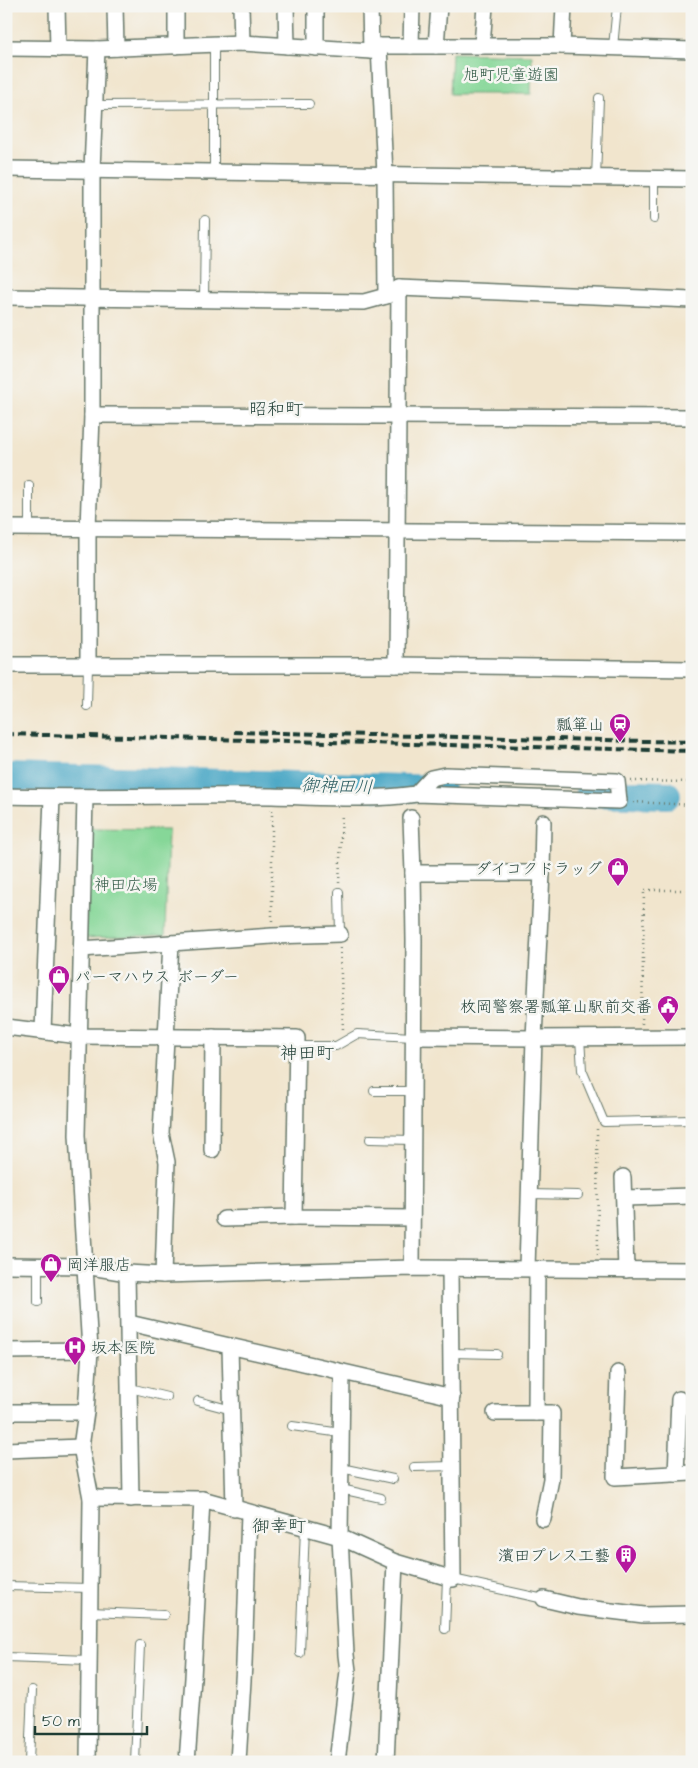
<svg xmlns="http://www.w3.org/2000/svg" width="698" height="1768" font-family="'Architects Daughter','Klee One',sans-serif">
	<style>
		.green { fill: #86d798; stroke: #528a66 }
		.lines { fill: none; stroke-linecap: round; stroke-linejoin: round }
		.river { stroke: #46a6c5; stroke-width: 28 }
		.lane-casing { stroke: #68786a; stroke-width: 10 }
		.street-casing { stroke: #68786a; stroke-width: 18 }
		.path { stroke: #68786a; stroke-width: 2.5; stroke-dasharray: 1 4; stroke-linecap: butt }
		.lane { stroke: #fff; stroke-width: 8 }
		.street { stroke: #fff; stroke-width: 15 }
		.rail { stroke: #1f3d34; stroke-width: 4; stroke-dasharray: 8 4; stroke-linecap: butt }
		.labels { text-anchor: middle; stroke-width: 5; stroke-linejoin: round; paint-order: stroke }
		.park-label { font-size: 16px; fill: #345c48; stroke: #f6f6f2 }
		.poi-label { font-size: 16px; fill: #1f3d34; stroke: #f6f6f2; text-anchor: end }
		.neighbourhood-label { font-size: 18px; fill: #1f3d34; stroke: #f6f6f2 }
		.water-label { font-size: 18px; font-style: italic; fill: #2b5c60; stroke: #f6f6f2 }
	</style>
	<rect width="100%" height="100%" fill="#f6f6f2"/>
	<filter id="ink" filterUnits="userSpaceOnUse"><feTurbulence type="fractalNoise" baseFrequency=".02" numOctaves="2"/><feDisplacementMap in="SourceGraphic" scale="10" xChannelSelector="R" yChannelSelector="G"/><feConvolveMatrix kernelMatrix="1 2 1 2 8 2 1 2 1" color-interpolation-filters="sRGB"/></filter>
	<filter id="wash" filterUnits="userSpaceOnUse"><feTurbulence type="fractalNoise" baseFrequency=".0096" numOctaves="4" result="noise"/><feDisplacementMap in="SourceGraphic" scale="20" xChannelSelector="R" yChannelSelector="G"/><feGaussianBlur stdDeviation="1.12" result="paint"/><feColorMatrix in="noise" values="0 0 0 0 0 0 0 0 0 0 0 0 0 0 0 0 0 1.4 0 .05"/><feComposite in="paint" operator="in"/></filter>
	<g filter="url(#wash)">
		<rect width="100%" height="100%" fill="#f1e5cd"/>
		<!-- green -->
		<g class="green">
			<polygon points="452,53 532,55 531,94 450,94"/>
			<polygon points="89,829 168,830 165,935 85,938"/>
		</g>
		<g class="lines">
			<!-- river -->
			<g class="river">
				<polyline points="6,777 441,789"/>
				<polyline points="589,793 667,795"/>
			</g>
		</g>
	</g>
	<g filter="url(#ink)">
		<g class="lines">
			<!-- lane casing -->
			<g class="lane-casing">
				<g id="lane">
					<polyline points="214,44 214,172"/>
					<polyline points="613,47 617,6"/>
					<polyline points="95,105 309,104"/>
					<polyline points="596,178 599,98"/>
					<polyline points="654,219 654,179"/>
					<polyline points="204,300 205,220"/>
					<polyline points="29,485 29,529"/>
					<polyline points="87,706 88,665"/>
					<polyline points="339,892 340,934"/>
					<polyline points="580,1038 582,1070 604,1122 692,1120"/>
					<polyline points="297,1046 336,1046 357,1034 413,1037"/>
					<polyline points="374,1091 412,1091"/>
					<polyline points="370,1139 412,1140"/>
					<polyline points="529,1194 578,1195"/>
					<polyline points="38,1265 38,1302"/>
					<polyline points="451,1353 497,1354"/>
					<polyline points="130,1388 167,1397"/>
					<polyline points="198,1401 232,1410"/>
					<polyline points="292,1426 341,1433"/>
					<polyline points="414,1467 452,1466"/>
					<polyline points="341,1468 393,1479"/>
					<polyline points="341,1489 381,1498"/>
					<polyline points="453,1579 544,1599"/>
					<polyline points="6,1586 90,1588"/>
					<polyline points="90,1612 164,1615"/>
					<polyline points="445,1629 447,1578"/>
					<polyline points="300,1653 305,1528"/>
					<polyline points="6,1657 89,1660"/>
					<polyline points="29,1762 32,1690"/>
					<polyline points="135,1762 140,1645"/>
				</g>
			</g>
			<!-- street casing -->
			<g class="street-casing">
				<g id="street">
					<polyline points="57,6 58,49"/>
					<polyline points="115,6 116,48"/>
					<polyline points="241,6 242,43"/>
					<polyline points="286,6 287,46"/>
					<polyline points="370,6 371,51"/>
					<polyline points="176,46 176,6"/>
					<polyline points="379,46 385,175 386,296"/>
					<polyline points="411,46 412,6"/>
					<polyline points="436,46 439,6"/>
					<polyline points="482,46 485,6"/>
					<polyline points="562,46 564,6"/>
					<polyline points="6,48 97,49 242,43 371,51 379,46 562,46 692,50"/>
					<polyline points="316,48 316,6"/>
					<polyline points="6,169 692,179"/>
					<polyline points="6,297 364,302 386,296 399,288 692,300"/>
					<polyline points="92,415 692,417"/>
					<polyline points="6,528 692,533"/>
					<polyline points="6,665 396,665 692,669"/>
					<polyline points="88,665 88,529 92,415 92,170 97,49"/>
					<polyline points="396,665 399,288"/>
					<path d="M 6,796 C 95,798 184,795 272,796 C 320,797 369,801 416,794 L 619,801 L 617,781 L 445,775 L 431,778 L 416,794"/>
					<polyline points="85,797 77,1135 90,1350 86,1412 81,1447 91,1498 88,1762"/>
					<polyline points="411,818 413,873"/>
					<polyline points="81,949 171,943"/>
					<polyline points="6,1027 79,1036 297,1038 294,1217 412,1218"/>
					<polyline points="43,1031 52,797"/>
					<polyline points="413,1037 534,1038 692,1037"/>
					<polyline points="212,1150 213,1037"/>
					<polyline points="623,1177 626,1270"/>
					<polyline points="624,1198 692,1196"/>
					<polyline points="224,1219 294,1217"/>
					<polyline points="6,1265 85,1266 127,1273 163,1275 412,1268 692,1270"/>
					<polyline points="412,1268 414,941 413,873 542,873"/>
					<polyline points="527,1268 534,1038 542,873 543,822"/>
					<polyline points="127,1273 131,1499"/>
					<polyline points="163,1275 167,1162 161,1133 171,943 272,936 340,934"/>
					<polyline points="129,1323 452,1397"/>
					<polyline points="230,1346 234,1509"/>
					<polyline points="6,1351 90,1350"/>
					<polyline points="618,1373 615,1477 692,1473"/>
					<polyline points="6,1412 86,1412"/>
					<polyline points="495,1413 552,1413 551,1479 543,1519"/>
					<polyline points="536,1413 537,1269"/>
					<polyline points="6,1450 81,1447"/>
					<polyline points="676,1474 679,1399"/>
					<polyline points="91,1498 202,1499 340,1537 395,1562 453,1579 450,1269"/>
					<polyline points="544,1599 578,1607 644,1615 692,1614"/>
					<polyline points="187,1762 193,1678 202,1499"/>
					<polyline points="238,1762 244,1664 249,1513"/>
					<polyline points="337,1762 348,1671 346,1655 340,1537 342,1372"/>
					<polyline points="386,1762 395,1562"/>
				</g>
			</g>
			<!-- path -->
			<g class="path">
				<polyline points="631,781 692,782"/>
				<polyline points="633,802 692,805"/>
				<polyline points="272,810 272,922"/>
				<polyline points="339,883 342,813"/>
				<polyline points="340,948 343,1030"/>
				<polyline points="642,1024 644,890 692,890"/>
				<polyline points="597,1129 598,1256"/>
			</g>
			<!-- lane -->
			<use href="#lane" class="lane"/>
			<!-- street -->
			<use href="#street" class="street"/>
			<!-- rail -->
			<g class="rail">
				<polyline points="234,732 692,742"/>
				<polyline points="6,734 692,751"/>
			</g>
		</g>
	</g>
	<!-- icons -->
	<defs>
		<g id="station-pin" transform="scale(1.125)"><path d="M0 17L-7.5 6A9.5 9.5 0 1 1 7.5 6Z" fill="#b5179e" stroke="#f6f6f2"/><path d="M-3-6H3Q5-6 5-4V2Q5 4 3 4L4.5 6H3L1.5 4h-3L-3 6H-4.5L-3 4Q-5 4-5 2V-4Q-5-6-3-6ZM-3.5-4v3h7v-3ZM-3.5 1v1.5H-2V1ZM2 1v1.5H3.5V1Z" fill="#fff"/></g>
		<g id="shop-pin" transform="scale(1.125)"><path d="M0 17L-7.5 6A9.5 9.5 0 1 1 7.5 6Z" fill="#b5179e" stroke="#f6f6f2"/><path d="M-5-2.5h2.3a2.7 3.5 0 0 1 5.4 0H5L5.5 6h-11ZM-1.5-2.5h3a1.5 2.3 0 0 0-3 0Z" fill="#fff"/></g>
		<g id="civic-pin" transform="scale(1.125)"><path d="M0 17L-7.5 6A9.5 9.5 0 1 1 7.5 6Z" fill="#b5179e" stroke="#f6f6f2"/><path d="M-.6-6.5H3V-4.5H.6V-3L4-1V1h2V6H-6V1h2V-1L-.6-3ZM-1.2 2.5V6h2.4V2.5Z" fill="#fff"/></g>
		<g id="hospital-pin" transform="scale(1.125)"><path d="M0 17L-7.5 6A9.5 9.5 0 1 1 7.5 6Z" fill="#b5179e" stroke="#f6f6f2"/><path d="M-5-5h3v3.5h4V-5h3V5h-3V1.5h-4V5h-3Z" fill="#fff"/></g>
		<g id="building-pin" transform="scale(1.125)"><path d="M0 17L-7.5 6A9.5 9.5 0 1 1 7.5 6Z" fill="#b5179e" stroke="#f6f6f2"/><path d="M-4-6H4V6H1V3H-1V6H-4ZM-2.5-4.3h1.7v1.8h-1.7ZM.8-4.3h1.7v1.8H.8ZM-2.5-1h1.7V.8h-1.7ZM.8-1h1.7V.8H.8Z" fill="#fff"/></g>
	</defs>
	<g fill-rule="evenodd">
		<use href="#station-pin" x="620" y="724"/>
		<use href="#shop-pin" x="618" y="868"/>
		<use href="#shop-pin" x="59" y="976"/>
		<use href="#civic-pin" x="668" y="1006"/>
		<use href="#shop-pin" x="51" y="1264"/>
		<use href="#hospital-pin" x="75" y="1347"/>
		<use href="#building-pin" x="626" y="1555"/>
	</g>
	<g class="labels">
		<!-- park labels -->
		<g class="park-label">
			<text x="511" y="80">旭町児童遊園</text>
			<text x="126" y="890">神田広場</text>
		</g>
		<!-- poi labels -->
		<g class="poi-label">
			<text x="604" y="730">瓢箪山</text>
			<text x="602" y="874">ダイコクドラッグ</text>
			<text x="75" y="982" text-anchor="start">パーマハウス ボーダー</text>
			<text x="652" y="1012">枚岡警察署瓢箪山駅前交番</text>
			<text x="67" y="1270" text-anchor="start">岡洋服店</text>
			<text x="91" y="1353" text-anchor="start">坂本医院</text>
			<text x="610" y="1561">濱田プレス工藝</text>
		</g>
		<!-- neighbourhood labels -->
		<g class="neighbourhood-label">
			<text x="276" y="415">昭和町</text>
			<text x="307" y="1059">神田町</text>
			<text x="279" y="1532">御幸町</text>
		</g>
		<!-- water labels -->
		<g class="water-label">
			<text transform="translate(337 786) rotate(2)" y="6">御神田川</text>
		</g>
	</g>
	<!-- margin -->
	<rect width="698" height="1768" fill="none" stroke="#f6f6f2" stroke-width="25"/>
	<!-- scale -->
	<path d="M35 1726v8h112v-8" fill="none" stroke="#1f3d34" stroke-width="2.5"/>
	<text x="42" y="1726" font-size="15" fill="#1f3d34" stroke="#f6f6f2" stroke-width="4" paint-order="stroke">50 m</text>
</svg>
